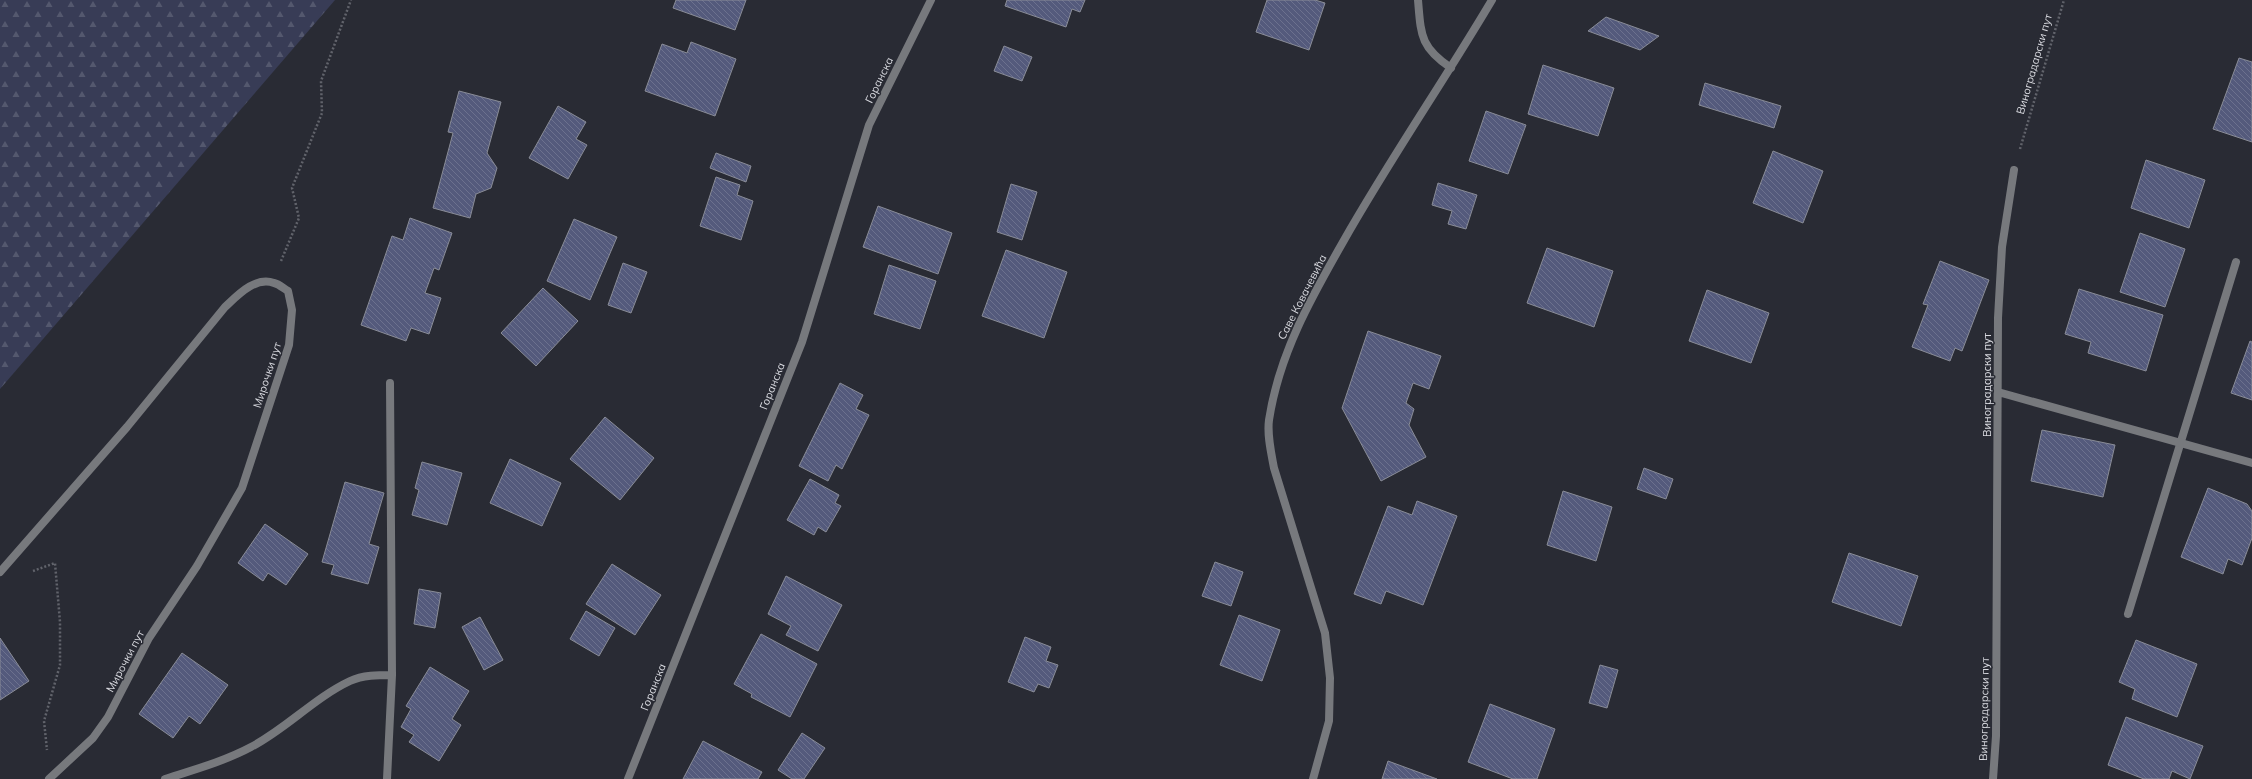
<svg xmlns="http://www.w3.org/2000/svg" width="2252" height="779" font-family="Mulish,sans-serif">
<defs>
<pattern id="forest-firs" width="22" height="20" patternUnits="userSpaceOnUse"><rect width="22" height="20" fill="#383c56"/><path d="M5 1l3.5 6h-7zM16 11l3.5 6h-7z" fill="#54586e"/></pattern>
<pattern id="building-back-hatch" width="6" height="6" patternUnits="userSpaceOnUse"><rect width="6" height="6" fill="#545a7c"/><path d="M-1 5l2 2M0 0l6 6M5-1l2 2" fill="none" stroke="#6c718e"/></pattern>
</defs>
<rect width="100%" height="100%" fill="#292b34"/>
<path fill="url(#forest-firs)" d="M0,0H335L0,389Z"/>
<path fill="url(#building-back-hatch)" stroke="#898c97" d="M676,0H746L735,30L673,8Z
M1007,0H1085L1080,12L1072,9L1066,27L1005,6Z
M1267,0H1315L1325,3L1309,50L1256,32Z
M1606,17L1659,36L1640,50L1588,31Z
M691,42L736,59L715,116L645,91L662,44L687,53Z
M1004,46L1032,57L1022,81L994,71Z
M2239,58L2252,62V142L2213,129Z
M1543,65L1614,88L1598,136L1528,114Z
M1705,83L1781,106L1774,128L1699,105Z
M459,91L501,102L487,153L497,168L491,188L476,194L470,218L433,208L453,133L448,132Z
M558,106L586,122L576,139L587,145L568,179L529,158Z
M1486,111L1526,125L1508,174L1469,161Z
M1773,151L1823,171L1803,223L1753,203Z
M716,153L751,166L746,182L710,168Z
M2146,160L2205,180L2189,228L2131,208Z
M716,177L740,185L737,195L753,201L741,240L700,226Z
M1438,183L1477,195L1466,229L1448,224L1452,211L1432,205Z
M1011,184L1037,192L1022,240L997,232Z
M878,206L952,233L938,274L863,247Z
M410,218L452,233L439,270L434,268L425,293L441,298L429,334L411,328L406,341L361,325L392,236L403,240Z
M574,219L617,237L590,300L547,281Z
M2140,233L2185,249L2165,307L2120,292Z
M1547,248L1613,271L1594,327L1527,303Z
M1006,250L1067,272L1044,338L982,316Z
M1940,261L1989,280L1962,351L1955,348L1950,361L1912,347L1928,305L1923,304Z
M623,263L647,272L631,313L608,305Z
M889,265L936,281L920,329L874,314Z
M543,288L578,321L536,366L501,333Z
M2079,289L2163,315L2146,371L2088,353L2091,342L2065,334Z
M1707,290L1769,313L1751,363L1689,341Z
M1368,331L1441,356L1429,389L1413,383L1406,403L1414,409L1409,425L1426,457L1381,481L1342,408Z
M2250,341L2252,342V400L2231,393Z
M840,383L863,395L856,409L869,415L842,469L836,465L828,481L799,466Z
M605,417L654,458L620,500L570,459Z
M2042,430L2115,445L2103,497L2031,481Z
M510,459L561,483L542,526L490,503Z
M422,462L462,473L447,525L412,515L419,490L415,488Z
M1644,468L1673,479L1666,499L1637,489Z
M810,479L839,495L835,503L841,506L826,532L818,527L814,535L787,520Z
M345,482L384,493L369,544L379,547L368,584L331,574L334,565L322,562Z
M2208,488L2247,504L2252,511V538L2242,565L2228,559L2223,574L2181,557Z
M1563,491L1612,507L1596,561L1547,545Z
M1417,501L1457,516L1423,605L1386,591L1381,604L1354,594L1388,506L1412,515Z
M265,524L308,554L286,585L268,573L263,581L238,563Z
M1849,553L1918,576L1901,626L1832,602Z
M1215,562L1243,572L1231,606L1202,596Z
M612,564L661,595L635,635L586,604Z
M786,576L842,605L818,651L786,635L791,626L768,614Z
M419,589L441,593L435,628L414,624Z
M586,611L615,628L599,656L570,639Z
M1239,615L1280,630L1262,681L1220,665Z
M480,617L503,660L484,670L462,627Z
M761,634L817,664L790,717L751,697L752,694L734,684Z
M1025,637L1051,647L1046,661L1058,665L1049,688L1038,684L1034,692L1008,682Z
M0,638L29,681L0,700Z
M2136,640L2197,664L2177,717L2132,699L2135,689L2119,682Z
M182,653L228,685L200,724L189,716L173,738L139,714Z
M1600,665L1618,670L1607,708L1589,703Z
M430,667L469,691L452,719L461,725L439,761L409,742L414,735L401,727L411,709L406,706Z
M1490,704L1555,729L1537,779H1513L1468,762Z
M2126,717L2203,746L2190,779L2172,771L2169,779H2144L2108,765Z
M802,733L825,748L804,779H792L778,770Z
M703,741L762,772L758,779H683Z
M1388,761L1437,779H1382Z"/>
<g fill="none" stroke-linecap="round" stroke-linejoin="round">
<path stroke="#61636b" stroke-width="2.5" stroke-dasharray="2 2" stroke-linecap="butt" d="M2020,149L2064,0
M281,261L299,218L292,188L322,113L321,81L351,0
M33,571L55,563L60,622V665L44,721L47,750"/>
<path stroke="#77797d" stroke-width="8" d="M2128,614L2236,262"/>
<path stroke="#77797d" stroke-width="8" d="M1418,0C1421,35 1420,47 1451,68
M1998,392L2252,463
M0,572L127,427L225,307C237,296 255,276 274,283C279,284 283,288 288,291L292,310L289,345L242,488L197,566L149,638L108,717L93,738L49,779
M165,779C193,770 225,761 251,747C286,729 314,698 350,681C363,675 378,675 392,675
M387,779L392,675L390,383
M628,779L802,342L869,125L931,0
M1313,779L1329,721L1330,678L1325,633L1274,468C1271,452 1267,435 1269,420C1279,354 1311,298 1343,242C1390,159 1444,81 1492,0
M1993,779L1996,736L1998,318L2002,247L2014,170"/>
</g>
<g text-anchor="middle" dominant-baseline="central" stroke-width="3" stroke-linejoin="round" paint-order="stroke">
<g font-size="11" fill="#d9dae0" stroke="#292b34">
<text transform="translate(2034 64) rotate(-74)">Виноградарски пут</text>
<text transform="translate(879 80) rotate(-64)">Горанска</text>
<text transform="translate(1302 297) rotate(-63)">Саве Ковачевића</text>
<text transform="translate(267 375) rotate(-72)">Мирочки пут</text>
<text transform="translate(1987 385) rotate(-90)">Виноградарски пут</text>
<text transform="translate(772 386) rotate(-68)">Горанска</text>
<text transform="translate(125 661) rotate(-62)">Мирочки пут</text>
<text transform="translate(653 687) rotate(-68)">Горанска</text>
<text transform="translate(1984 709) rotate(-89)">Виноградарски пут</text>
</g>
</g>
</svg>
